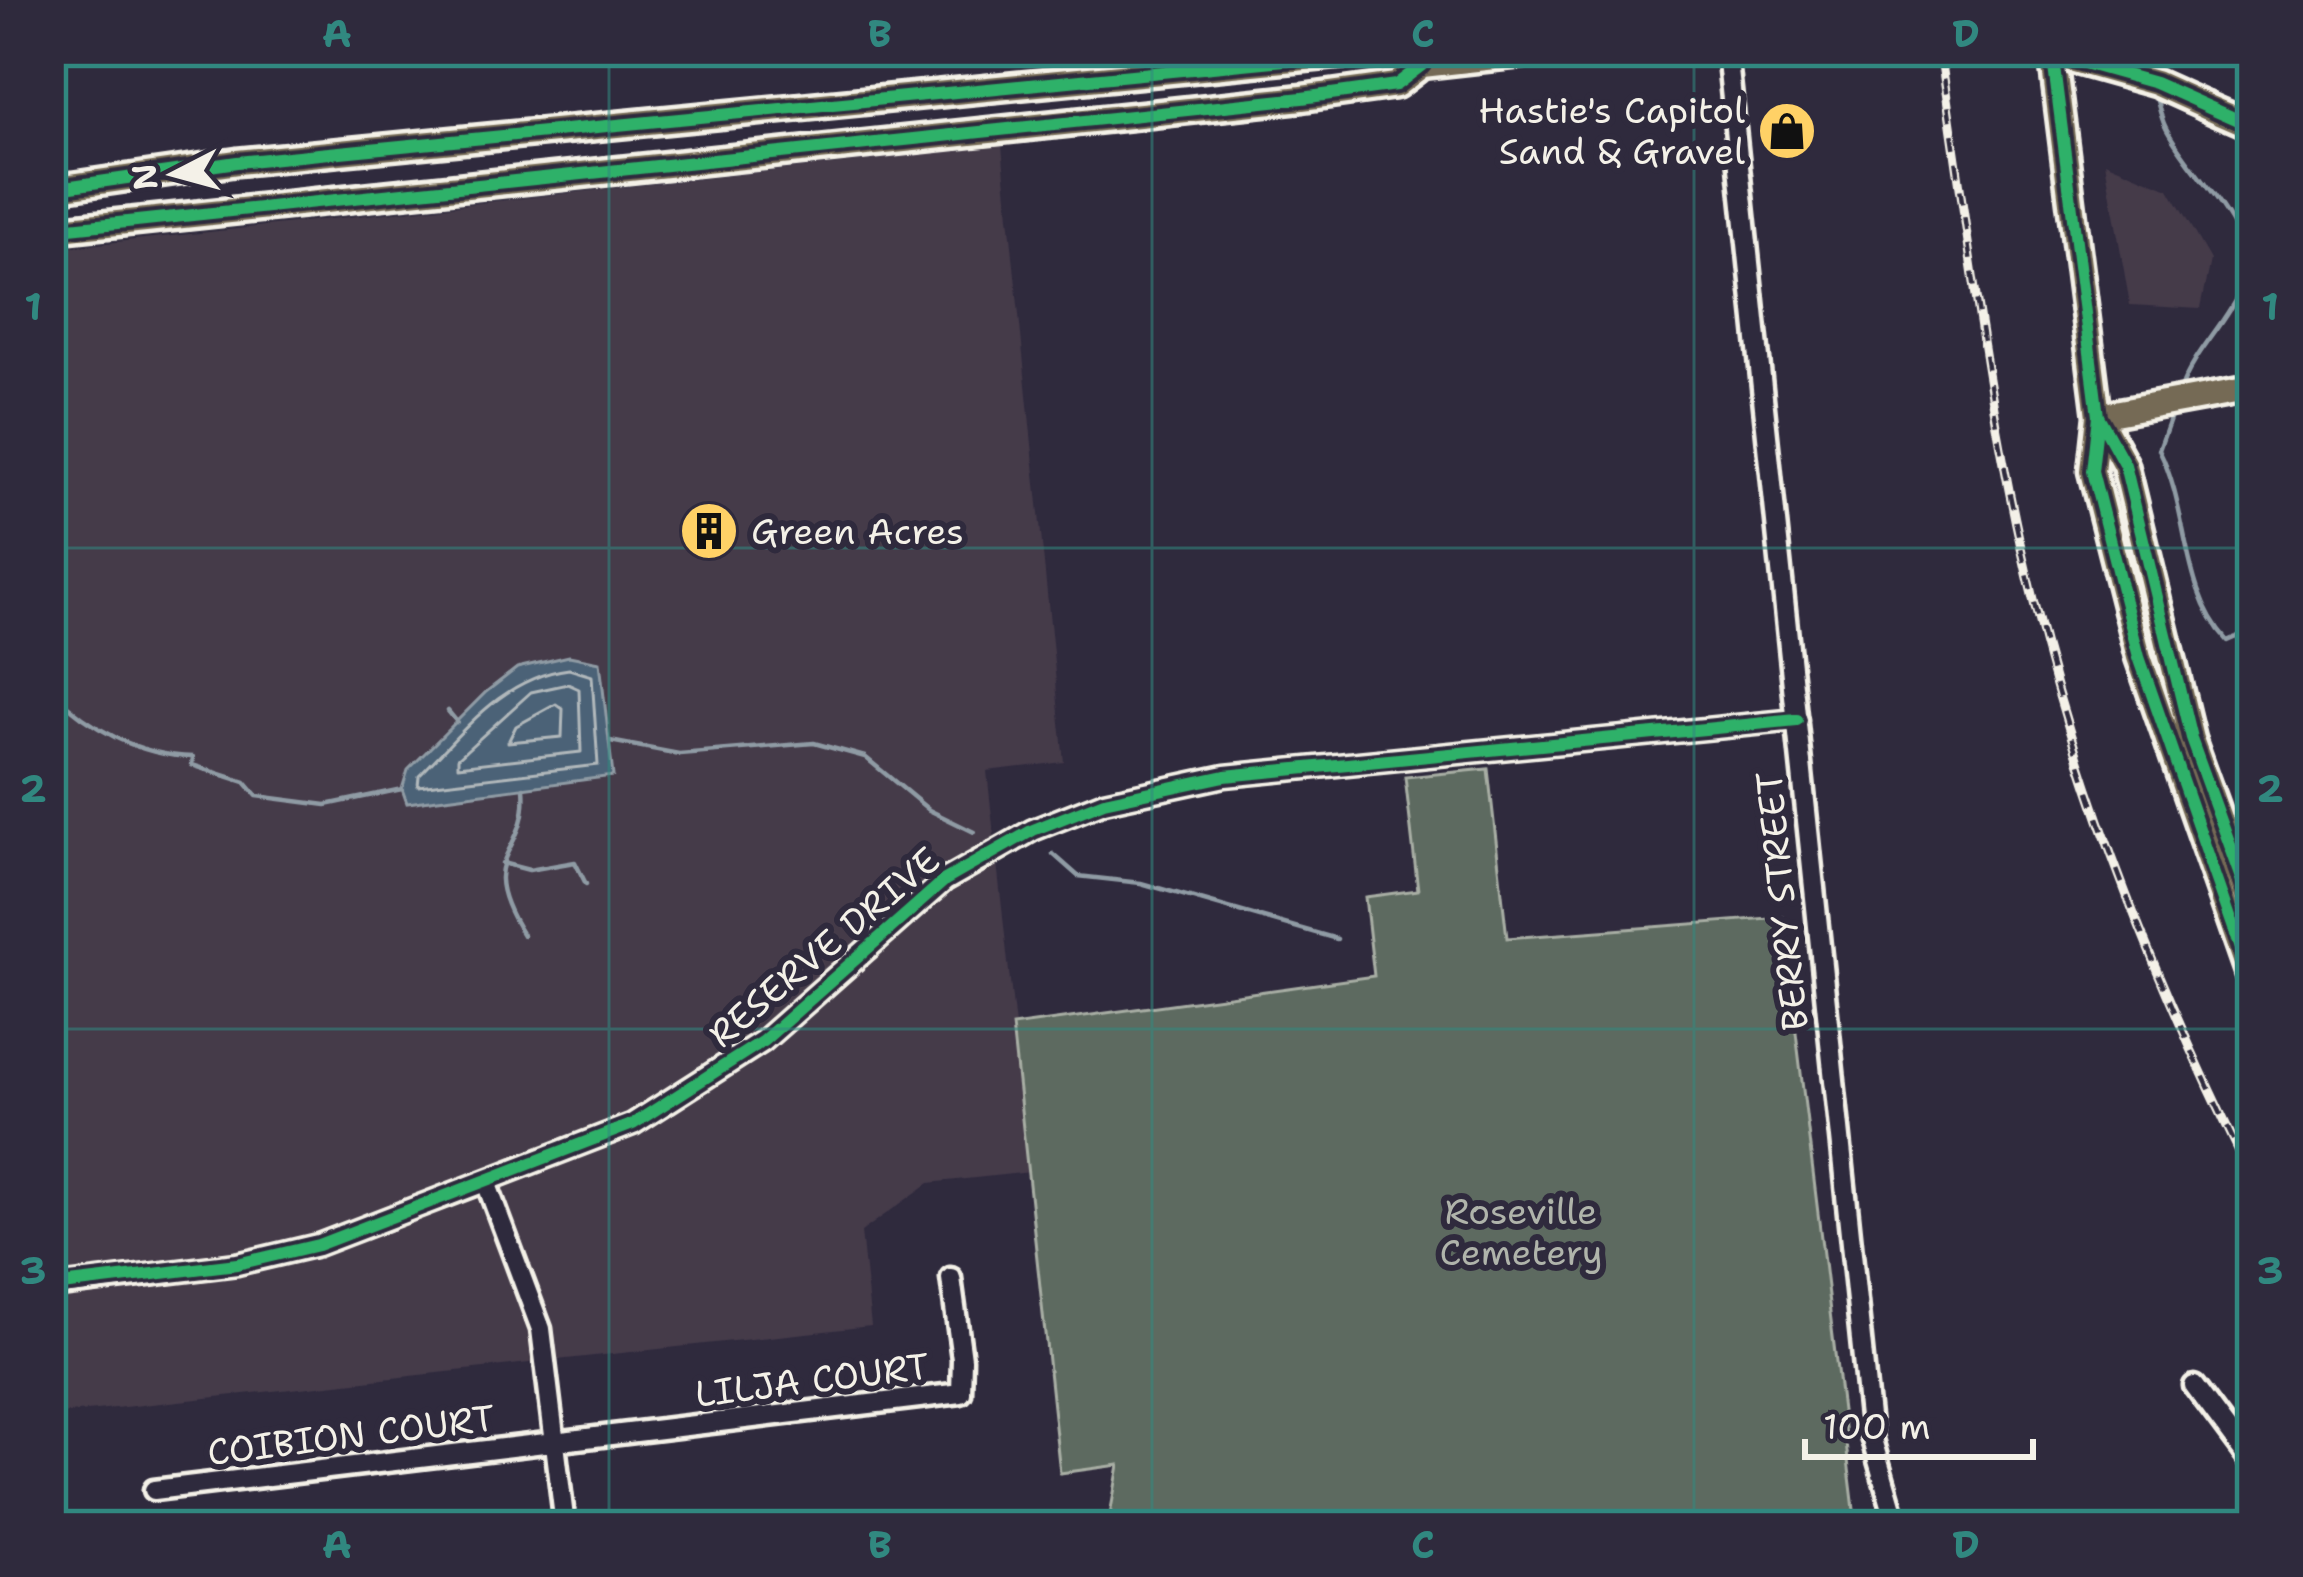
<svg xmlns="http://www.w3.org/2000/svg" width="2303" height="1577" font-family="'Shantell Sans',sans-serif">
<rect width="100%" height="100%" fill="#2f2a3d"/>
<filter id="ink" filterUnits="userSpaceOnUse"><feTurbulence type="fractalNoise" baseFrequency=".00833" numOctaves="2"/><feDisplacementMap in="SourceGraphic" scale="24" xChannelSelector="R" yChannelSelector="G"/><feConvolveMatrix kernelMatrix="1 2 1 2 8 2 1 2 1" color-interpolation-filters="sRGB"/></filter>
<g filter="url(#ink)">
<path fill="#443a4a" d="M1002,146L1064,762L987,771L1031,1172L929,1183L861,1232L871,1326L51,1415V249Z
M2105,162L2169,189L2210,260L2200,309L2130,305Z"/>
<path fill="#5d6a60" stroke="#a8aea4" stroke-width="3" d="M1488,769L1507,938L1782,917L1856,1526H1108L1119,1465L1060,1473L1012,1026L1374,976L1365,897L1418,890L1405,777Z"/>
<path fill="#4c6277" stroke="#8f9ba4" stroke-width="3" d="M569,656L600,662L613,776L407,803L402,789L408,770L486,692L517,668Z"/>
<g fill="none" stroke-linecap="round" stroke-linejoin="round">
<path stroke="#b1b8bb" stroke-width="3" d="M569,669L592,676L598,765L418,786L419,776C464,731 503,677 569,669Z
M568,684L579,689L581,752L458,766V758L531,692Z
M556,704L563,709L562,737L508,742L516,726Z"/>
<path stroke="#8f9ba4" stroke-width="4.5" d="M2141,51L2149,74
M2154,91C2158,102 2160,115 2165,126C2185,170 2264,236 2242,287C2226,324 2195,350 2181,389
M2173,411L2159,450C2190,511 2180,589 2227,641L2252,630
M51,691C89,728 138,756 193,757L192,765L245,782L257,796L326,805L402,789
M448,711L457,722
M610,741L679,754L814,743L865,757L929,810L974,832
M1053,854L1078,876L1141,883L1337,939
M502,863L529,870L575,862L586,884
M523,935C470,851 530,858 524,788"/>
<defs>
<path id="minor" d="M1727,51L1871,1436L1897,1526
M486,1182L541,1329L565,1526
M51,1287L237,1264L318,1245L633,1124L763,1041L945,880L1033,830L1104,802L1225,776L1797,720
M2194,1386L2252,1464
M154,1490L961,1393L962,1359L951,1278"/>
<path id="major" d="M1392,51L1422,65L1549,51
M2052,51L2098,416L2092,471L2139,657L2252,980
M2206,106L2252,126
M51,189L237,162L1377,51
M51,230L1302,98L1396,85L1422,65
M2098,416L2125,465L2191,738L2252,906
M2098,416L2252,388"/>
</defs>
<use href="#minor" stroke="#f4f1e8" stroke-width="27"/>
<use href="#major" stroke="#f4f1e8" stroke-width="33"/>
<use href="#minor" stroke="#2f2a3d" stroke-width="18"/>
<use href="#major" stroke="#756a55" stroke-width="24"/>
<defs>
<path id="rail" d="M1940,51C1968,234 1989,419 2033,599C2082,801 2160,992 2252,1178"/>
</defs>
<use href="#rail" stroke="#f4f1e8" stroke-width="9"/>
<use href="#rail" stroke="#2f2a3d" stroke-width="4.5" stroke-dasharray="14" stroke-linecap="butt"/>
<defs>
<path id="major-bridge" d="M2041,51L2155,83L2206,106"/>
</defs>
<use href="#major-bridge" stroke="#f4f1e8" stroke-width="33" stroke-linecap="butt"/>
<use href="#major-bridge" stroke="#756a55" stroke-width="24"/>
<defs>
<path id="cycleway" d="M2041,51L2155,83L2252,126
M2052,51L2098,416L2092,471L2139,657L2252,980
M51,189L237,162L1377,51
M51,230L1302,98L1396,85L1422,65
M2098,416L2125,465L2191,738L2252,906
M53,1286L237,1264L318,1245L633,1124L763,1041L945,880L1033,830L1104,802L1225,776L1797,720"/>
</defs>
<use href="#cycleway" stroke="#2f2a3d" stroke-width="20"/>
<use href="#cycleway" stroke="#2db169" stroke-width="12"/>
</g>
</g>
<path fill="none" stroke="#318880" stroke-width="3" stroke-opacity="0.55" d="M609,51V1526M1152,51V1526M1694,51V1526M51,548H2252M51,1029H2252"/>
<defs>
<symbol id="shop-disc" viewBox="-11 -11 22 22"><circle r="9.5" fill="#ffd166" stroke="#2f2a3d"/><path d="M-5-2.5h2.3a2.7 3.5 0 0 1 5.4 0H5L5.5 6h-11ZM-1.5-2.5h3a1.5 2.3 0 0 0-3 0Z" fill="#111"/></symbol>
<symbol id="building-disc" viewBox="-11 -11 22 22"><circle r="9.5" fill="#ffd166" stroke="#2f2a3d"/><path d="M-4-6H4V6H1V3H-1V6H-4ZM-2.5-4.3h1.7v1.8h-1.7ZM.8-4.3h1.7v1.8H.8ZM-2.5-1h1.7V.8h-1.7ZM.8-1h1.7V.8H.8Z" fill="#111"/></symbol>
</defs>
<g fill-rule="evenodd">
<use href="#shop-disc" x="1754" y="98" width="66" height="66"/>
<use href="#building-disc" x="676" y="498" width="66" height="66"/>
</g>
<g text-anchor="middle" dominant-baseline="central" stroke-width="12" stroke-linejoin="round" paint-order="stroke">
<g font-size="36" fill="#f4f1e8" stroke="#2f2a3d" text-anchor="end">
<text x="1745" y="110">Hastie's Capitol<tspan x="1745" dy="41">Sand &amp; Gravel</tspan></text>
<text x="751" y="531" text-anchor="start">Green Acres</text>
</g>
<g font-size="36" fill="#f4f1e8" stroke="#2f2a3d">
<text transform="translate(1782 901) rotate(-96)">BERRY STREET</text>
<text transform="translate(824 947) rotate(-40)">RESERVE DRIVE</text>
<text transform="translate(812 1380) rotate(-7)">LILJA COURT</text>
<text transform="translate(351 1435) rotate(-7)">COIBION COURT</text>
</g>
<g font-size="36" fill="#b0b4ab" stroke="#2f2a3d">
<text x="1521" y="1211">Roseville<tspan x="1521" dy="41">Cemetery</tspan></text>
</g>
</g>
<rect width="2303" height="1577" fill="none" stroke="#2f2a3d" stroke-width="132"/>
<g transform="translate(174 174) rotate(264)" stroke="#2f2a3d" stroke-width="9" paint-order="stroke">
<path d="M0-9L21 45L0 30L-21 45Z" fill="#f4f1e8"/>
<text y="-18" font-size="33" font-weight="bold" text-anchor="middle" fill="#f4f1e8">N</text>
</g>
<path d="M1805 1439v18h228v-18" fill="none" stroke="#f4f1e8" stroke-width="6"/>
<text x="1823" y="1439" font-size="36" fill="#f4f1e8" stroke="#2f2a3d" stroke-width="9" paint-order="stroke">100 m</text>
<rect x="66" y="66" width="2171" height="1445" fill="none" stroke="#318880" stroke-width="4.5"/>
<g font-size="39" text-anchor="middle" font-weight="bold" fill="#318880">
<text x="337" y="47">A</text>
<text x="880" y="47">B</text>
<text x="1423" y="47">C</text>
<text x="1966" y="47">D</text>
<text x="33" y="320">1</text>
<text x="2270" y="320">1</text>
<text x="33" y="802">2</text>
<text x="2270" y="802">2</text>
<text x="33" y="1284">3</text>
<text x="2270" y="1284">3</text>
<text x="337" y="1558">A</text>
<text x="880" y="1558">B</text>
<text x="1423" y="1558">C</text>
<text x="1966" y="1558">D</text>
</g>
</svg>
